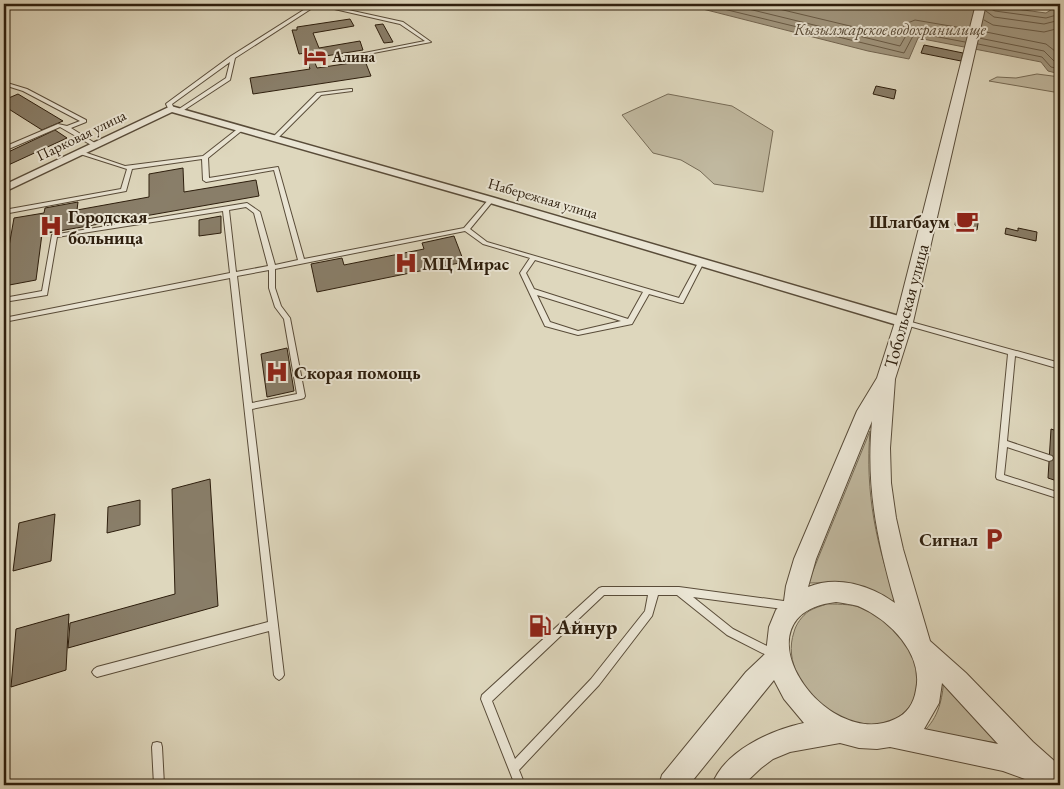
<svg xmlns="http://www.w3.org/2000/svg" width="1064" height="789" font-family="'EB Garamond',serif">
<rect width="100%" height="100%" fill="#ded7bd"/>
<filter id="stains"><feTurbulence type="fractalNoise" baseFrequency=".004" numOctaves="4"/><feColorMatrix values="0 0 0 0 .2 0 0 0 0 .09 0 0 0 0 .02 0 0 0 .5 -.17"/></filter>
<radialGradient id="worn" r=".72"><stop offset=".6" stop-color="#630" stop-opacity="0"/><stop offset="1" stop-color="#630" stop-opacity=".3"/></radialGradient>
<path fill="#c0b89f" stroke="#766b56" d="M1037,74L1060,77V93L989,81L997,77L1016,78Z
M668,94L732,106L773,131L763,192L714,184L700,171L681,160L653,153L622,115Z
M870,431C865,492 876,547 898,604C862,585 848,582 808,583Z
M827,604C841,604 854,604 867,610C901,623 936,673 909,707C868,758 774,690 794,632C796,624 802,616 809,611C814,608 821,606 827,604Z
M944,679L998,743L923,732C939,717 942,700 944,679Z"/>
<path fill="#a29881" stroke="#736753" d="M683,4H978L1046,13L1054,8L1060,9V74L1048,71L1041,62L918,38L909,59L868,51Z"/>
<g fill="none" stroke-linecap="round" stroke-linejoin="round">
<path stroke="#685b47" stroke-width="1" d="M703,4L904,53L913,36L917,33L965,42
M728,4L900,46L908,32L917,27L967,36
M758,4L896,37L905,24L915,20L968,29
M990,4L991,9L995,11L1046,18L1060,14
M986,11L994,17L1044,24L1060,20
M984,20L993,25L1044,32L1060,28
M981,31L1046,44L1060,55
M979,38L1044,51L1054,61L1060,62
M978,44L1042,57L1051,67L1060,69"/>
</g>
<path fill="#897e69" stroke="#2d1e0d" d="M350,19L354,26L313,33L319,48L360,41L363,50L313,58L317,68L365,61L371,76L253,94L250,78L310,69L305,53L299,54L292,30H297V27Z
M383,24L393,42L384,43L375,25Z
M924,45L963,53L961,61L921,53Z
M876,86L896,90L894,99L873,94Z
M18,94L63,121L42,130L4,106V100Z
M55,130L67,138L4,167V154Z
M183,168L184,192L256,180L259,196L42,234L36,280L4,286V275L14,218L44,213L45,208L78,202L77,210L149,197V174Z
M957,212L979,217L977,230L955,225Z
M221,216V233L199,236V220Z
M1006,228L1018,231V228L1037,232L1036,241L1005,234Z
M454,236L464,262L317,292L311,264L342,258L344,265L424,249L422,243Z
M287,348L294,391L267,397L261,354Z
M1051,429L1060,432V482L1048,478Z
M210,479L218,606L68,648L70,623L175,594L172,489Z
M140,500V525L107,533L108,507Z
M55,514L51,561L13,571L19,523Z
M69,614L66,670L11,687L16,629Z"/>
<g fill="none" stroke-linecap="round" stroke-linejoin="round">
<defs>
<path id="service" d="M313,4H321L403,22L431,42L342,59V57H344L425,41L400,24L317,5L235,58L230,80L181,112L176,111L226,78L230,62L172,104L174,109L169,110L166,104L167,103L231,56Z
M4,82L27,89L86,120V122L71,128L98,145L93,146L60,127L4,151V147L58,124L67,126L80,121L23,91L4,85Z
M350,89H352V91L321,95L277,139L272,138L317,93Z
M240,127L245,128L208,158L209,178L278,167L304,259L464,228L489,199H493V201L470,229L487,242L679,298L699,261H703L704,262L683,303H681L649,294L632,324L578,335L545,326L520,273L530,258L483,244L465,231L275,269V288L281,306L290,318L305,396L304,398L301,399L252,409L284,675L282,678L279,680L276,678L274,675L269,631L97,677L94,675L92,672L94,669L97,667L268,622L230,278L4,322V318L230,273L223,211L57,237L47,295L4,302V298L42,291L52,235L247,203L260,212L275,265L298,260L274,170L206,182L203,180L202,159L132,169L126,191L4,214V210L121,189L127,169L77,153V151H81L125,166L203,156ZM246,207L254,213L268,266L236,272L229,210ZM535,260L643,292L628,319L534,289L526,273ZM269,270V288L275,307L284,319L297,394L252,403L237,276ZM537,295L621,321L578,331L550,322Z
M902,320H904L1060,363V369L1015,356L1007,441L1052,456L1053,458L1052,460L1049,461L1007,447L1004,475L1060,493V499L997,479L996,477L1008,354L902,324L901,322Z
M602,587H679L791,602L794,603L796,606L794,609L791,610L693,597L733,629L777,651L779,654L777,657L774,659L727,635L677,595H658L652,616L599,685L519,770L525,785H515L481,699L482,695L599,588ZM604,595H648L645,611L591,679L515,759L492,701Z
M157,742L161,743L162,747L164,785H154L152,747L153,743Z"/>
<path id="minor" d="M171,106L495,198L909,319L911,322L909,325L904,327L487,202L172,112L4,192V185Z"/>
<path id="tertiary" d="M976,4H986L913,322L895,379L890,448L891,483L896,518L903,549L930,641L966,673L1033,742L1060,766V785H1041L1003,771L890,747L877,749L859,748L840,743L790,752L773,759L761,768L743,785H712C724,751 771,730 804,723L784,699L774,680L689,785H659L662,775L746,672L766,653L769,627L776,610L784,601L786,586L794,559L857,411L877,378L895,322ZM872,421C866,488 877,539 895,603C870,585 837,575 808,587L816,559ZM836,602C843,603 851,604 858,606C889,619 924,654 916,690C914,703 907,714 895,719C824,753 731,614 836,602ZM942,683L998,744L924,729L939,703Z"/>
</defs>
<use href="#service" stroke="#594c39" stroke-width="2"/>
<use href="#minor" stroke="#594c39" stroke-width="3"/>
<use href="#tertiary" stroke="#594c39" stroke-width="2"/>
<use href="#service" fill="#eae5d4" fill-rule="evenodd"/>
<use href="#minor" fill="#eae5d4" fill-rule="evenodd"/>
<use href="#tertiary" fill="#eae5d4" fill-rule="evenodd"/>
</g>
<defs>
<symbol id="hotel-bare" viewBox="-9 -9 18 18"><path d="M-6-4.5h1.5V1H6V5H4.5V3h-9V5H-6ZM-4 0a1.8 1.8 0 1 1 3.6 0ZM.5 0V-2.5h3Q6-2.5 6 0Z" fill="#8f2418" stroke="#eae5d4" stroke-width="2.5" paint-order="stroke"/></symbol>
<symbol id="cafe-bare" viewBox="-9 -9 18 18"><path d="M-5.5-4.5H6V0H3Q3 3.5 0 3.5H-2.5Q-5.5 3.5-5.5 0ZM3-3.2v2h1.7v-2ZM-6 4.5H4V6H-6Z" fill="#8f2418" stroke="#eae5d4" stroke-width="2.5" paint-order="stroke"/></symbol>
<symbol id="hospital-bare" viewBox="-9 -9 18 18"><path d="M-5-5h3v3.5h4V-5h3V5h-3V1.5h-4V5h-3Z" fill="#8f2418" stroke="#eae5d4" stroke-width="2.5" paint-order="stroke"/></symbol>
<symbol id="parking-bare" viewBox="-9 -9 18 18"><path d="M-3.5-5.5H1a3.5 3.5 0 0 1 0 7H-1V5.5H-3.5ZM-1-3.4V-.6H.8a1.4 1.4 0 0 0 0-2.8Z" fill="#8f2418" stroke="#eae5d4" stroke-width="2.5" paint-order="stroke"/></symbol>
<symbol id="fuel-bare" viewBox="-9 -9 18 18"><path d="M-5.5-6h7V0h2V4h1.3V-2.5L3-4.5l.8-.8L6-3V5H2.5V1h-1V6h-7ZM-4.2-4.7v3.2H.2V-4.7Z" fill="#8f2418" stroke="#eae5d4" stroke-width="2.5" paint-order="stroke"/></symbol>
</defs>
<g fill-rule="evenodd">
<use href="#hotel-bare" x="299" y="40" width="32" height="32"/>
<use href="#cafe-bare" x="951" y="205" width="32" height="32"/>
<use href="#hospital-bare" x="35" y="210" width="32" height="32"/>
<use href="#hospital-bare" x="390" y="247" width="32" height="32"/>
<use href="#hospital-bare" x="261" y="356" width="32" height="32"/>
<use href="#parking-bare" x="978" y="523" width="32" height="32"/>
<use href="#fuel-bare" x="524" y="610" width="32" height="32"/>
</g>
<g text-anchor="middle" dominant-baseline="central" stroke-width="4" stroke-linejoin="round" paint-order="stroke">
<g font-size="15" font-weight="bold" fill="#2d1e0d" stroke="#eae5d4" text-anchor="start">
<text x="332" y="56">Алина</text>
</g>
<g font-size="15" fill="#2d1e0d" stroke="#eae5d4">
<text transform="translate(81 135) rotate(-26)">Парковая улица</text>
<text transform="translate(543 198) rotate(16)">Набережная улица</text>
</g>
<g font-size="16" font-style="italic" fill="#564936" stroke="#eae5d4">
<text x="890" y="29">Кызылжарское водохранилище</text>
</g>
<g font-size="18" font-weight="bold" fill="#2d1e0d" stroke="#eae5d4" text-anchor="start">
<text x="68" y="216">Городская<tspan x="68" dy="21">больница</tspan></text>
<text x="950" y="221" text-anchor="end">Шлагбаум</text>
<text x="422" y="263">МЦ Мирас</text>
<text x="294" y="372">Скорая помощь</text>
<text x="978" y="539" text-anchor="end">Сигнал</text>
</g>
<g font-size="18" fill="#2d1e0d" stroke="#eae5d4">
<text transform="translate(906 306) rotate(-75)">Тобольская улица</text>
</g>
<g font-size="21" font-weight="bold" fill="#2d1e0d" stroke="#eae5d4" text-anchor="start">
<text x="556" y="626">Айнур</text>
</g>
</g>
<rect width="1064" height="789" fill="none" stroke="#ded7bd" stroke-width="20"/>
<rect x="5" y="5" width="1054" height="779" fill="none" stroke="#2d1e0d" stroke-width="2.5"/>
<rect x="10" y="10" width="1044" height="769" fill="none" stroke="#2d1e0d"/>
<rect width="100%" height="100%" filter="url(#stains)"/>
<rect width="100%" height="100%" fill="url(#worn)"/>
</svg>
